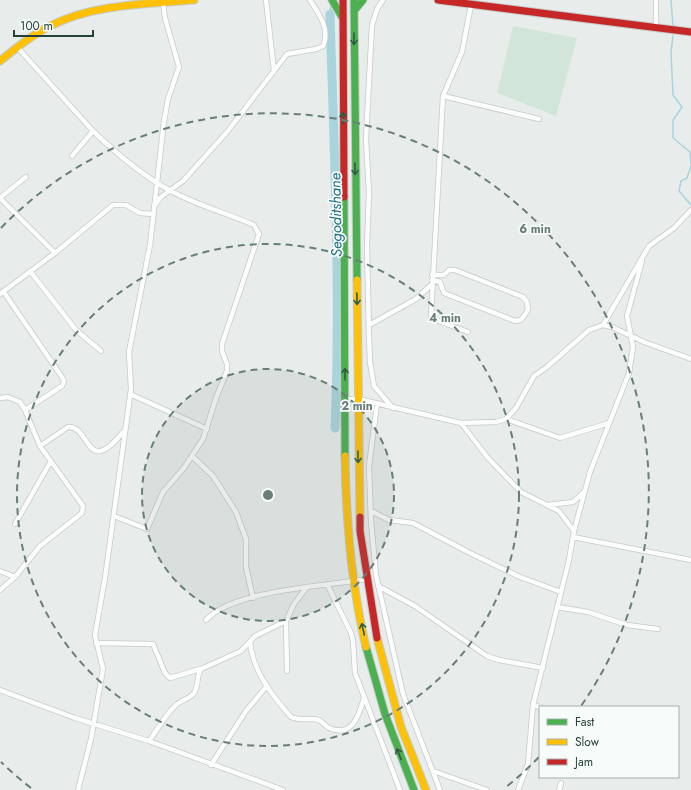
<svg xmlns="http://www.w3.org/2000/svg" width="691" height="790" font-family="Jost,sans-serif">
<rect width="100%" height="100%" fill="#e8edeb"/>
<path fill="#d1e6d8" d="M513,26L577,38L556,116L497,93Z"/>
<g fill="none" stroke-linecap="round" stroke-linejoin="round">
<path stroke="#a9d4db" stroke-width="1.5" d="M671,0L673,26
M330,14L331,4
M673,36L671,52L673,95L682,107L673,120V138L690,152L691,164
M691,166L687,178L681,181L679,191L691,205"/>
<path stroke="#a9d4db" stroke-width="9" d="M330,14C334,152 341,290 335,428"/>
<defs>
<path id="street" d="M266,0L274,71
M383,0L377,9L372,25L368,100L366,139L369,193L367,246L369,337L370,362L374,386L393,408
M656,29V0
M18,48L93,131L72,156
M443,96L539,119
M93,131C116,153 142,176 171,191C197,205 226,213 254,225L259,234L222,344V351L227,364V371L216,398L203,439L184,468L163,492L147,529L114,516
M0,198L55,253
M0,198L26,177
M154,206L161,197L183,181L227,132L287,54L316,49L323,46C331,29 318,13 310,0
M30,271L76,330L101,351
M432,280L440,282L444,293L515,321L521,320L528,310L527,302L523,297L455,270H449L444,275H432
M3,291L62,377L64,381L62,386L25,410
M0,294L55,253L113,205H126L140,213L153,214
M369,325L416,299L431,285
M603,325L649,246L674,228L691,210
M468,332L436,320L431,315L443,96L462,52L471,5
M130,394L207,429
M0,398L8,397L20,402L25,410L40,446L83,506L82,513L40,546L15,577L0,590
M346,399H358L461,423L496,422L506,419L516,408L534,376L547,367L589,330L603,325L612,327L644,342L691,359
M377,404L369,466L371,521L376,575L403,694L440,790
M506,419L560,438L609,423
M461,423L488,458L521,492L559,511L574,531L569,560L533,705L528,764L518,790
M40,446L68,427C91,425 85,479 123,432
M192,456L213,476L236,512L246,539V567L253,598
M548,505L573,502L584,492
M371,511L389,520L413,523L470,553L520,577L561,592
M15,524L51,461
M574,531L590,472L629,373L633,347L627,316L642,261
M573,537L691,560
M0,571L15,577
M327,584L351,633L353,641L355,673L400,790
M378,586L415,606L487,656L499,660L543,668
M557,607L588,612L627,625L658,629
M206,620C233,590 326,586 367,579
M250,642C253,672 272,695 291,717C302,722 310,717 319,720C323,722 325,726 329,728C353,738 359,715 364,698
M96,643L153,644L165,673L170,678L200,669
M287,671L286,621L294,604L307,587
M0,690L75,718L149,741L283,790
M533,705L540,707
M149,741C158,729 165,715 176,705C181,700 190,699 194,693C199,685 196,677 201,669L241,651L255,636L286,621
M211,765L246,711L266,687
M433,771L487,790
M78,790L91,739L103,669L95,635L105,578L131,389L129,352L150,245L164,121L168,99L179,67L165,18L163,3
M559,790L561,783"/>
<path id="fast" d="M332,0L342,17
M354,0L357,280
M354,11L363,0
M344,197L345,456
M366,647L385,714L414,790"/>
<path id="slow" d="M0,61C16,48 32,35 50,26C93,4 147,4 194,0
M357,280L360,517
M345,456C346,520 351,584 366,647
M377,638L401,727L426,790"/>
<path id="jam" d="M343,0L344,197
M438,0L691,32
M360,517V531L377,638"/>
</defs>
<use href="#street" stroke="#c5cac8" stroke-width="6"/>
<use href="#fast" stroke="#c3cbc8" stroke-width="9"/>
<use href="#slow" stroke="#c3cbc8" stroke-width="9"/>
<use href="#jam" stroke="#c3cbc8" stroke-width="9"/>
<use href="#street" stroke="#fcfcfc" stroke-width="4.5"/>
<use href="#fast" stroke="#4caf50" stroke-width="7"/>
<use href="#slow" stroke="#ffc107" stroke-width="7"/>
<use href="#jam" stroke="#c62828" stroke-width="7"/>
</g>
<defs><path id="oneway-shaft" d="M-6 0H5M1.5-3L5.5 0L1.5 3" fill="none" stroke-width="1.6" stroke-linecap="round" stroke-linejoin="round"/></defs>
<g stroke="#2e5d40">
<use href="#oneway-shaft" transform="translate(354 39) rotate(90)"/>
<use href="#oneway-shaft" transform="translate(343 118) rotate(-91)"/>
<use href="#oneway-shaft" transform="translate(355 169) rotate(89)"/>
<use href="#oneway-shaft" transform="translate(357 299) rotate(89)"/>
<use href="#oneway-shaft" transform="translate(345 374) rotate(-90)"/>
<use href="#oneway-shaft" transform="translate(358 457) rotate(89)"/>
<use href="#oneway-shaft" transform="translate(363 629) rotate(-102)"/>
<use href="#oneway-shaft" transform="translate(399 754) rotate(-112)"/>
</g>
<circle cx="268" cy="495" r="126" fill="#697e78" fill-opacity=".12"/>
<g fill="none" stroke="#697e78" stroke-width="2" stroke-dasharray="7 5">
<circle cx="268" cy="495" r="126"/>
<circle cx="268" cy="495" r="251"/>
<path d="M539 757A377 377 0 0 1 505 788M31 788A377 377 0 0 1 1 762M1 228A377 377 0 0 1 581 706"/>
</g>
<g text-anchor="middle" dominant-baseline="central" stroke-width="3.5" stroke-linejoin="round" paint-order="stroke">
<g font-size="15" font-style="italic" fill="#1c6f80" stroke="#f7fbf9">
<text transform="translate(336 215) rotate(-91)">Segoditshane</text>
</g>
</g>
<circle cx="268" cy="495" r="6" fill="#697e78" stroke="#f7fbf9" stroke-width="2"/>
<g font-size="12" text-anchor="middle" font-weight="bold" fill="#697e78" stroke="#f7fbf9" stroke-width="3.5" stroke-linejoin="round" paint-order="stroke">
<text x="535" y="233">6 min</text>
<text x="445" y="322">4 min</text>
<text x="357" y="410">2 min</text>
</g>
<rect x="539" y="706" width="140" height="72" fill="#f7fbf9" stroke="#a3b1ad"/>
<rect x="547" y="719" width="20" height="6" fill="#4caf50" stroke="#a3b1ad"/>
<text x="575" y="726" font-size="12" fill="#24423a">Fast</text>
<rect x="547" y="739" width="20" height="6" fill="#ffc107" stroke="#a3b1ad"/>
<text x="575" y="746" font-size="12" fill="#24423a">Slow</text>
<rect x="547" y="759" width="20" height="6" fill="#c62828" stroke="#a3b1ad"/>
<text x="575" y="766" font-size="12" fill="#24423a">Jam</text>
<path d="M14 30v6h79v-6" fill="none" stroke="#24423a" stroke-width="2"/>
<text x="20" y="30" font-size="12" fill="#24423a" stroke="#f7fbf9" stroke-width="3" paint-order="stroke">100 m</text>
</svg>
